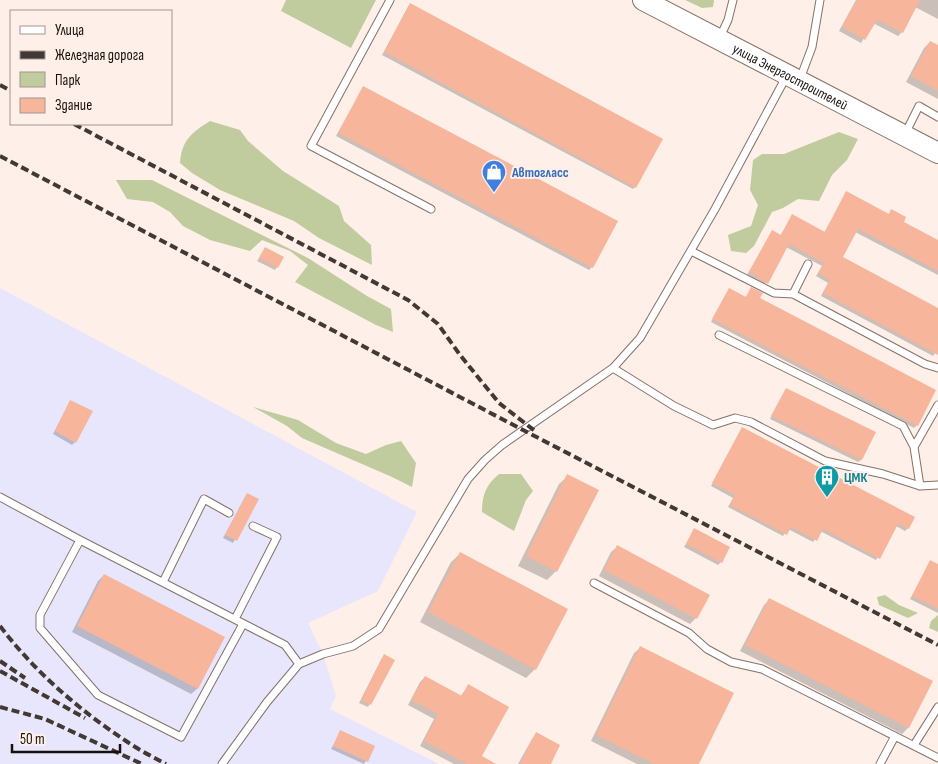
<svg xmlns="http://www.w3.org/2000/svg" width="938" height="764" font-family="'Sofia Sans Condensed',sans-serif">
<rect width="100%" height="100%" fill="#feefe8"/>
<path fill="#e8e6fc" d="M0,288L417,512L378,591L308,623L323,654L336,696L330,709L439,764H0Z"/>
<path fill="#c0cc9d" d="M286,0H376L351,48L281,11Z
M685,0H714L713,7L702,8Z
M210,121L240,130L248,141L283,171L339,206L344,221L371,245L372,265L319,238L294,221L220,190L192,173L180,163C182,140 191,133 210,121Z
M839,132L858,139L847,160L832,175L819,201L798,199L783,208L772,212L754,246L746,253L731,251L728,235L751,226L758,205L750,190L753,160L762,154H784Z
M116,180H152L308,258L367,296L391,309L393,332L376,325L295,282L308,265L290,251L262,240L250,251L210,240L183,226L170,212L153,202L127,199Z
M253,407L298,420L336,443L366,454L386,445L401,441L416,463L412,487L392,477L302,438L287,426Z
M499,474H521L533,491L526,500L514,531L482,512C482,495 486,485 499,474Z
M885,595L899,605L918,613L908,618L879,605L877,597Z
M938,615V632L929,628L931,621Z"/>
<path fill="#0003" d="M856,0H938V19L915,7L902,32L898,36L873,23L861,43L839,31Z
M408,7L635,187L633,189L382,55Z
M930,42L938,46V99L906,82L924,48Z
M363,88L592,267L589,270L336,136Z
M846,193L888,215L892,211L902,222L938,241V275L855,232L841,257L938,310V349L933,356L821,296L828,283L816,276L822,266L786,247L764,286L747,275L772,232L780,236L792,216L824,233Z
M265,249L277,267L275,270L257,261Z
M729,289L745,298L751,289L758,298L917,425L914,428L711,322Z
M786,389L874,432L861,460L858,462L770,419Z
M70,401L75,442L72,445L53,434Z
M742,428L908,528L905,531L896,526L876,560L820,531L813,542L788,529L783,536L728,507L733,498L711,486Z
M568,476L556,571L547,580L518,566L559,484Z
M245,497L257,500L233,543L223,538Z
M694,530L721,562L718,565L684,547Z
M617,547L696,618L690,624L599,576L611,552Z
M460,554L535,669L526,678L420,622L451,562Z
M930,562L938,566V613L910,599Z
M104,575L224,637L197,689L191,694L72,632L98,581Z
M770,599L932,681L908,728L902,734L740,651L764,605Z
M640,648L697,764H637L591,741L634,653Z
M382,658L394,660L368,707L359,703Z
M425,677L460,697L468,686L480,757L494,764H454L420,746L434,719L408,705L420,682Z
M341,731L374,746L364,764L331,749Z
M536,734L549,764H518L532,739Z"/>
<path fill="#f7b59b" d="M857,0H920L903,33L877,20L865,40L842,27Z
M410,3L663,139L636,188L384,52Z
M930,41L938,45V91L911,76Z
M363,86L618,221L593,268L338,133Z
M846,191L889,214L891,209L906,217L904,222L938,240V271L858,229L843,257L938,308V355L823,293L830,280L818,273L824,263L789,244L768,284L756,278L757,276L749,272L772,230L781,235L792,214L825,232Z
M265,247L284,257L278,268L259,258Z
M751,287L763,293L760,298L936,390L918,426L712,319L729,288L746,297Z
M786,388L876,432L862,460L771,416Z
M70,400L93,411L76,443L55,431Z
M742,427L915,517L909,529L898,524L880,559L823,529L817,541L791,527L787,535L730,505L735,495L712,483Z
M567,474L599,490L557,572L526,556Z
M247,493L259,499L237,541L225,535Z
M694,528L730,547L722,563L686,544Z
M617,545L710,595L697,619L604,570Z
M460,552L568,609L536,670L428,612Z
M930,560L938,564V609L912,596Z
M104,574L225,637L198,689L77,626Z
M769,598L933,681L909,728L745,645Z
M640,646L734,693L699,764H654L596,735Z
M384,654L395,660L371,705L361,700Z
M425,676L462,696L468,684L509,707L482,756L496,764H467L424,741L438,714L411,700Z
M340,730L375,746L368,762L333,746Z
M536,732L560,745L551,764H520Z"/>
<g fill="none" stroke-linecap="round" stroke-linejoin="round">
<defs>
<path id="service" d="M390,0L311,146L431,209
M720,37L728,20L733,0
M800,79L812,47L820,0
M905,134L919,106L938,117
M691,251L774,293L793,294L925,364L938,368
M793,294L808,264
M719,335L903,426L914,447L920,486
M613,368L674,406L713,425L735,418L751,422L825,461L883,474L920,486L938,485
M914,447L938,405
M0,497L80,540L285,645L299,664
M80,540L40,615V628L98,695L181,737L243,624
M163,582L204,499L229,513
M594,583L689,633L707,649L731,662L762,669L938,758
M235,619L277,537L253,526
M914,745L938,707
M222,764L267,702L299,664L323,654L353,646L379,629L468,479L485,460L502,445L613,368L640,338L715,209L786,77
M880,764L895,736"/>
<g id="secondary">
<path id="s1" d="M643,0L938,153"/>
</g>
</defs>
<use href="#service" stroke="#867167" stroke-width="9"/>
<use href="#secondary" stroke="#867167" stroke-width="22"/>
<use href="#service" stroke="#fff" stroke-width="7"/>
<use href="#secondary" stroke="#fff" stroke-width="20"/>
<path stroke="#423834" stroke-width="4" stroke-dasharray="8 4" stroke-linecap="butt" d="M0,85L11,91
M74,124L408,300L438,324L460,355L499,403L535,431
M0,156L523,430L938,645
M0,626C34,671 79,710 126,741C139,750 153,757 166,764
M0,661L25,678
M0,671L85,718
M0,707L45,719L142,764"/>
</g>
<defs>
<symbol id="shop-pin" viewBox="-11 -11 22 30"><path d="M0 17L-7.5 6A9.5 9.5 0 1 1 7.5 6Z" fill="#3f7fe0" stroke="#feefe8"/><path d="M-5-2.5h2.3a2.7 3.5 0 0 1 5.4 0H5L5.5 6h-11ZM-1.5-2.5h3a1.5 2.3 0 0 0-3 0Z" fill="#fff"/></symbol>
<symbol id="building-pin" viewBox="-11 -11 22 30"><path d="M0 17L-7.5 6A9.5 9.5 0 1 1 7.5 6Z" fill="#0f9aa8" stroke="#feefe8"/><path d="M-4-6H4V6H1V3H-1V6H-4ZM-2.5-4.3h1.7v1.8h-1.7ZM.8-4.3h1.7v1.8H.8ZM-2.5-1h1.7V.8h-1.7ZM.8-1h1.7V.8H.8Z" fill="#fff"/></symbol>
</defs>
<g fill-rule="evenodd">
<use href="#shop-pin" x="480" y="158" width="28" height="38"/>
<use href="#building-pin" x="813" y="463" width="28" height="38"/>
</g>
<g text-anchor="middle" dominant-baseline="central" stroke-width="4" stroke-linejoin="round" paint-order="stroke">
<g font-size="14" fill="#18100c" stroke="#feefe8">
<text stroke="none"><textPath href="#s1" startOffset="166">улица Энергостроителей</textPath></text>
</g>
<g font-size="14" font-weight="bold" fill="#366cbe" stroke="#feefe8" text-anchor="start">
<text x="512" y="172">Автогласс</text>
</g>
<g font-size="14" font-weight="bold" fill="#0d838f" stroke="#feefe8" text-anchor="start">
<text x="844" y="477">ЦМК</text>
</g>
</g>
<rect x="10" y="10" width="162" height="115" fill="#feefe8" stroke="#a29690"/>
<rect x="20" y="26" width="25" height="8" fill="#ffffff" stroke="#a29690"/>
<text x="55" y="35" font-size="15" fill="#18100c">Улица</text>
<rect x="20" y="51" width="25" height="8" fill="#423834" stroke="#a29690"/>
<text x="55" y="60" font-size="15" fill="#18100c">Железная дорога</text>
<rect x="20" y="72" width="25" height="15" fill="#c0cc9d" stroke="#a29690"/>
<text x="55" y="85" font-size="15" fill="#18100c">Парк</text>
<rect x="20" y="98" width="25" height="15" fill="#f7b59b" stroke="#a29690"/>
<text x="55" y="110" font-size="15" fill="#18100c">Здание</text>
<path d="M12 744v8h108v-8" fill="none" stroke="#18100c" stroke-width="2.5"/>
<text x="20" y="744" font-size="15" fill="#18100c" stroke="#feefe8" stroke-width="4" paint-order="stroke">50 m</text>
</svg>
